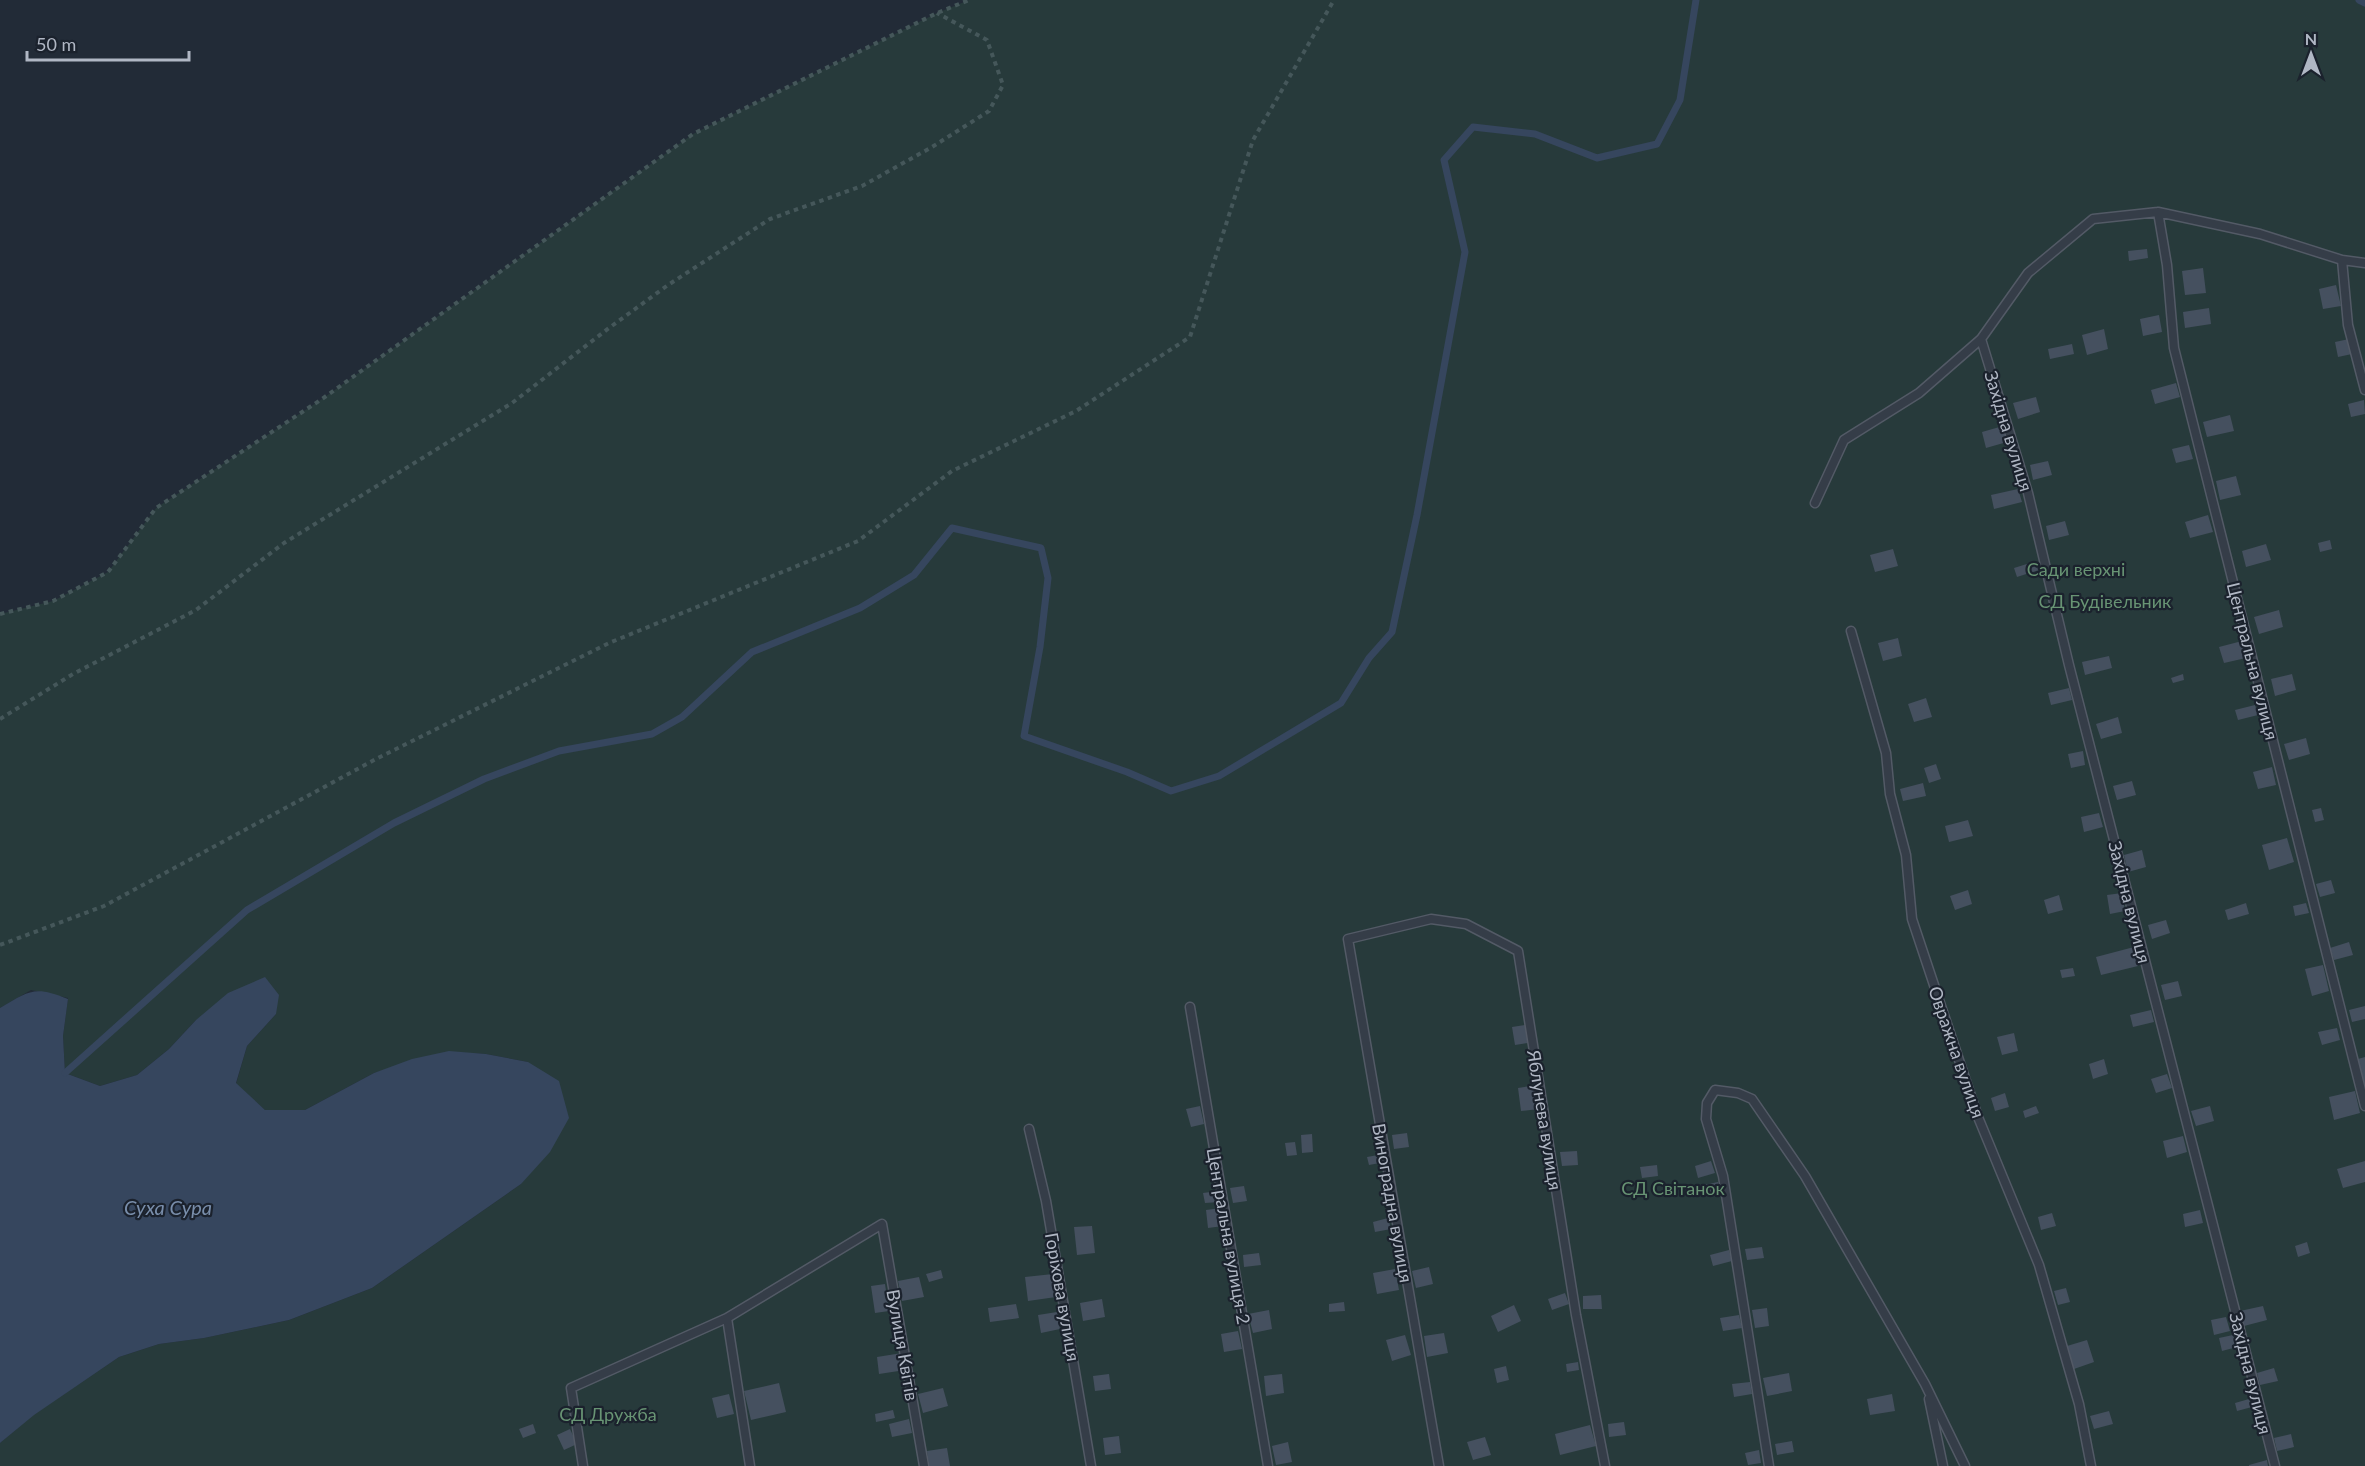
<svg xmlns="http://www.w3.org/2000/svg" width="2365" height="1466" font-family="Lato,sans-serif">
<rect width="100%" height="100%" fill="#222b37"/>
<path fill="#273a3b" d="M969,0H2365V1466H0V1443L33,1415L119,1357L159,1344L204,1338L289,1320L372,1288L521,1184L528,1062L486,1054L449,1052L374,1073L305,1110H265L236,1084L247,1046L276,1014L196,1020L169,1049L137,1075L100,1086L65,1073L63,1036L68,998L31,990L0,1008V614L53,601L108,572L156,508L322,399L693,134L937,13Z"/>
<path fill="#36465e" d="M265,977L279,995L276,1014L247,1046L236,1083L265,1110H305L374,1073L412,1059L449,1051L486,1054L528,1062L559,1081L569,1118L550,1152L521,1184L372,1288L289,1320L204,1338L159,1344L119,1357L34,1415L0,1443V1008C29,991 34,985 68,999L63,1036L65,1073L100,1086L137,1075L169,1049L196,1020L228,993Z"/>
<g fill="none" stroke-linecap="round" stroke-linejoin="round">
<path stroke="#36465e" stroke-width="7" d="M2359,0L2365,3
M65,1073L247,910L394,823L484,779L559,751L652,734L682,717L752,652L860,608L914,575L952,528L1041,548L1048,578L1040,647L1024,736L1127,772L1171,791L1219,776L1341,703L1369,658L1392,632L1417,515L1465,252L1444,160L1473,127L1535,134L1597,158L1657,144L1680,100L1696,0"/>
</g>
<path fill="#45505f" d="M2147,249L2148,258L2129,261L2128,251Z
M2203,268L2206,293L2185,295L2182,271Z
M2336,285L2341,306L2323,309L2319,289Z
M2209,308L2211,324L2185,328L2183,312Z
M2159,315L2162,332L2143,336L2140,319Z
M2104,329L2108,349L2087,355L2082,335Z
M2349,339L2352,354L2338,357L2335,342Z
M2072,344L2074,354L2050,359L2048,349Z
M2176,383L2180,397L2155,404L2151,390Z
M2036,397L2040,412L2018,419L2013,403Z
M2364,400L2365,414L2351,417L2348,404Z
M2230,415L2234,431L2207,437L2203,422Z
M2003,426L2007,442L1986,448L1982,432Z
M2189,445L2193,459L2176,463L2172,449Z
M2048,461L2052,475L2033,480L2030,465Z
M2236,476L2241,495L2220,500L2216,481Z
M2018,489L2022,502L1994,509L1991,495Z
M2208,515L2213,532L2190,538L2185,522Z
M2065,521L2069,535L2049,540L2046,526Z
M2330,540L2332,549L2320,552L2318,543Z
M2266,544L2271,560L2246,567L2242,551Z
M1893,549L1898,566L1875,572L1870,555Z
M2036,561L2039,570L2017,577L2014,568Z
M2279,610L2283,627L2259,634L2254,617Z
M1898,638L1902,656L1883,661L1878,643Z
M2242,641L2246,658L2224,663L2219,647Z
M2109,656L2112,668L2085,675L2082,662Z
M2183,674L2184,680L2173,683L2171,678Z
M2292,674L2296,690L2275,696L2271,679Z
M2069,688L2072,700L2051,705L2048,693Z
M1926,698L1932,717L1914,722L1908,704Z
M2255,705L2258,715L2238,720L2235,710Z
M2118,717L2122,733L2101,739L2096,724Z
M2306,738L2310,754L2289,760L2284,744Z
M2083,751L2085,765L2071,768L2068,754Z
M1936,764L1941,779L1929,783L1924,768Z
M2272,767L2276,785L2258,789L2253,772Z
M2132,781L2136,795L2117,800L2113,786Z
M1923,783L1926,796L1903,801L1900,789Z
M2321,808L2324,820L2315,822L2312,810Z
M2099,813L2103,827L2084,832L2081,817Z
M1968,820L1973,836L1949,842L1945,826Z
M2287,838L2294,862L2269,870L2262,845Z
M2142,850L2146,867L2128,872L2124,855Z
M2331,880L2335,893L2320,897L2316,884Z
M1968,890L1972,904L1955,910L1950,896Z
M2122,893L2125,911L2110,914L2107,895Z
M2059,895L2063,910L2048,914L2044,900Z
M2246,903L2249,914L2228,920L2225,910Z
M2306,903L2309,913L2295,916L2293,906Z
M2166,920L2170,933L2152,939L2148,925Z
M2349,942L2353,955L2334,960L2330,948Z
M2134,947L2138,966L2101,975L2096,957Z
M2323,965L2329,991L2312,996L2305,969Z
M2073,968L2075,976L2062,978L2060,970Z
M2178,981L2182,996L2165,1000L2161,985Z
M2365,1006V1019L2352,1022L2349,1010Z
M2151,1010L2154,1022L2133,1027L2130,1015Z
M1525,1025L1528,1043L1515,1045L1512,1027Z
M2337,1028L2340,1040L2322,1045L2318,1032Z
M2014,1033L2018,1051L2002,1055L1997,1037Z
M2365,1057V1083H2364L2358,1059Z
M2104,1059L2108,1074L2093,1079L2089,1064Z
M2167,1074L2172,1088L2156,1093L2151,1079Z
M1536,1085L1539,1109L1521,1111L1518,1088Z
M2355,1091L2360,1113L2334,1120L2329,1097Z
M2005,1093L2009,1107L1995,1111L1991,1098Z
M1200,1106L1204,1124L1191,1127L1186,1109Z
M2036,1106L2039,1113L2025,1118L2023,1111Z
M2210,1106L2214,1121L2196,1126L2191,1111Z
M1407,1133L1409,1147L1394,1149L1392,1135Z
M1312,1134L1313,1152L1302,1153L1301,1135Z
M2183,1136L2187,1152L2167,1158L2163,1141Z
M1295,1142L1297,1155L1287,1156L1285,1143Z
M1577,1151L1578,1165L1562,1166L1560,1152Z
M1378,1155L1380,1163L1369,1165L1367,1157Z
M1711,1161L1715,1173L1698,1178L1695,1166Z
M2365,1161V1182L2343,1188L2337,1169Z
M1657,1165L1658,1176L1642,1178L1640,1167Z
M1718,1182L1720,1191L1707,1195L1704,1185Z
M1244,1186L1247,1201L1233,1203L1230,1188Z
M1218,1191L1219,1202L1205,1203L1203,1193Z
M1221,1208L1223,1226L1208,1228L1206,1210Z
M2200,1210L2203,1223L2185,1227L2183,1214Z
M2052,1213L2056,1226L2041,1230L2038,1217Z
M1388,1218L1391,1229L1375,1232L1373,1222Z
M1092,1226L1095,1253L1077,1255L1074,1227Z
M2307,1242L2310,1253L2298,1257L2295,1246Z
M1762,1247L1764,1258L1747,1260L1745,1249Z
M1729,1250L1732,1261L1713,1266L1710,1255Z
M1259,1253L1261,1265L1244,1267L1243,1255Z
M1429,1267L1433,1284L1416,1288L1412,1271Z
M1395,1269L1399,1290L1377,1294L1373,1273Z
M941,1270L943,1278L929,1282L926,1274Z
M1053,1274L1056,1297L1028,1301L1025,1277Z
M919,1277L924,1297L902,1301L898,1281Z
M885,1284L889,1311L875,1313L871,1286Z
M2066,1288L2070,1302L2058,1305L2054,1291Z
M1565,1293L1569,1304L1552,1310L1548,1299Z
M1601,1295L1602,1309H1583V1296Z
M1102,1299L1105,1317L1083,1321L1080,1303Z
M1344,1302L1345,1311L1329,1312V1304Z
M1016,1304L1019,1318L990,1322L988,1308Z
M1514,1305L1521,1321L1498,1332L1491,1316Z
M2263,1306L2267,1320L2244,1326L2240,1311Z
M1767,1308L1769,1326L1755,1328L1752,1310Z
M1269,1310L1272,1329L1253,1333L1248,1314Z
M1057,1312L1060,1329L1041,1333L1038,1315Z
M1739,1315L1742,1328L1723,1331L1720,1318Z
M2226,1317L2230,1331L2214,1335L2211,1320Z
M1238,1331L1242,1349L1224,1352L1221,1334Z
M1444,1333L1448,1353L1427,1357L1424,1336Z
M1405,1335L1411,1355L1392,1361L1386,1340Z
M2233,1335L2237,1347L2222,1351L2219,1338Z
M2087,1340L2094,1362L2074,1369L2067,1346Z
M902,1353L905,1370L879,1374L877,1357Z
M1578,1362L1579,1370L1567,1372L1566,1364Z
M1506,1366L1509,1380L1497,1383L1494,1369Z
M2274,1368L2278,1381L2260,1385L2257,1373Z
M1789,1373L1792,1391L1767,1396L1763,1378Z
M1109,1374L1111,1389L1095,1391L1093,1376Z
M1282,1374L1284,1393L1266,1396L1264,1376Z
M1750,1382L1752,1394L1734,1397L1732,1384Z
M779,1383L786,1412L751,1420L744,1391Z
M943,1388L948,1406L923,1413L918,1394Z
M729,1394L734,1414L717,1418L712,1398Z
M1892,1394L1895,1411L1870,1415L1867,1399Z
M2249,1399L2252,1407L2237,1411L2235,1403Z
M893,1410L895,1418L876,1422L875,1414Z
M2109,1411L2113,1424L2094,1429L2090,1416Z
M909,1419L912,1433L892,1437L889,1424Z
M1624,1422L1626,1435L1609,1437L1608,1424Z
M533,1424L536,1433L523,1438L519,1429Z
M1590,1425L1596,1446L1560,1455L1555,1434Z
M570,1429L577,1444L564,1450L557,1435Z
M2291,1434L2294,1447L2277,1451L2274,1438Z
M1119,1436L1121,1453L1105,1455L1103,1438Z
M1485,1437L1491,1455L1473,1460L1467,1442Z
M1792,1441L1794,1452L1777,1455L1775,1444Z
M1288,1442L1292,1462L1276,1465L1272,1446Z
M947,1448L950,1466H929L927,1451Z
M1759,1450L1761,1463L1748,1465L1745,1453Z
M2267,1460L2268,1466H2249V1465Z"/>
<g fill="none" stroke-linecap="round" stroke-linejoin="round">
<defs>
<path id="lane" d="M2158,212L2167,265L2174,348L2365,1106
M2342,260L2348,325L2365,390
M1981,339L2028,493L2069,665L2275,1466
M1815,503L1844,440L1919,393L1981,339L2028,273L2093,219L2158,212L2260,234L2342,260L2365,263
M1851,631L1886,753L1890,794L1906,855L1912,919L1978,1117L2039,1265L2079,1404L2091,1466
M1190,1007L1268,1466
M1029,1129L1046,1201L1091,1466
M727,1318L750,1466
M1929,1399L1943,1466
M583,1466L571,1388L727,1318L882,1224L924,1466
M1439,1466L1348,939L1431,919L1466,924L1518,951L1576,1315L1605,1466
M1769,1466L1723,1176L1706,1119L1707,1103L1715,1090L1738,1093L1752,1099L1805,1176L1925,1384L1965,1466"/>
</defs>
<use href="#lane" stroke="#535a66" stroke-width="11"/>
<path stroke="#45575a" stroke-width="4" stroke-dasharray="4.5 4.5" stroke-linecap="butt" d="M0,614L53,601L108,572L156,508L322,399L693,134L937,13L969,0
M0,719L73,674L196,610L284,543L512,403L609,328L668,285L770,219L862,186L932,147L989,111L1003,85L987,40L937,13
M0,945L104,906L376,759L609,643L858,541L952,471L1076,411L1190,337L1253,140L1334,0"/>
<use href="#lane" stroke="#353d48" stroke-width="8"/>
</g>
<g text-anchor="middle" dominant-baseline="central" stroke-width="4.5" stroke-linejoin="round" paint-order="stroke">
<g font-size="18" fill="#b0b7c4" stroke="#1b222d">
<text transform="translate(2009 431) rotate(73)">Західна вулиця</text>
<text transform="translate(2253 661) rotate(76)">Центральна вулиця</text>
<text transform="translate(2130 902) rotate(76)">Західна вулиця</text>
<text transform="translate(1957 1052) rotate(71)">Овражна вулиця</text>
<text transform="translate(1545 1120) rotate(81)">Яблунева вулиця</text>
<text transform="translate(1393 1203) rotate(80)">Виноградна вулиця</text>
<text transform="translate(1229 1236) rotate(80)">Центральна вулиця-2</text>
<text transform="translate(1063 1297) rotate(80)">Горіхова вулиця</text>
<text transform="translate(903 1345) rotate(80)">Вулиця Квітів</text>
<text transform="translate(2251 1373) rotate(76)">Західна вулиця</text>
</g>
<g font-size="18" fill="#689474" stroke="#1b222d">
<text x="2076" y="569">Сади верхні</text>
<text x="2105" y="601">СД Будівельник</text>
<text x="1673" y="1188">СД Світанок</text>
<text x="608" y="1414">СД Дружба</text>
</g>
<g font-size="20" font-style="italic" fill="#798eab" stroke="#1b222d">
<text x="168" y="1207">Суха Сура</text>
</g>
</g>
<g transform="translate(2311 54)" stroke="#1b222d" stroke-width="4.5" paint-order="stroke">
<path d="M0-4.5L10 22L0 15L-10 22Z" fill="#b0b7c4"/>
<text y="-9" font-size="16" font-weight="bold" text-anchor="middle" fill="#b0b7c4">N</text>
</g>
<path d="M27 51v9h162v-9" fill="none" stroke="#b0b7c4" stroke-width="3"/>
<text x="36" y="51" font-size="18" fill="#b0b7c4" stroke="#1b222d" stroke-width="4.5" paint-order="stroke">50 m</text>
</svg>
